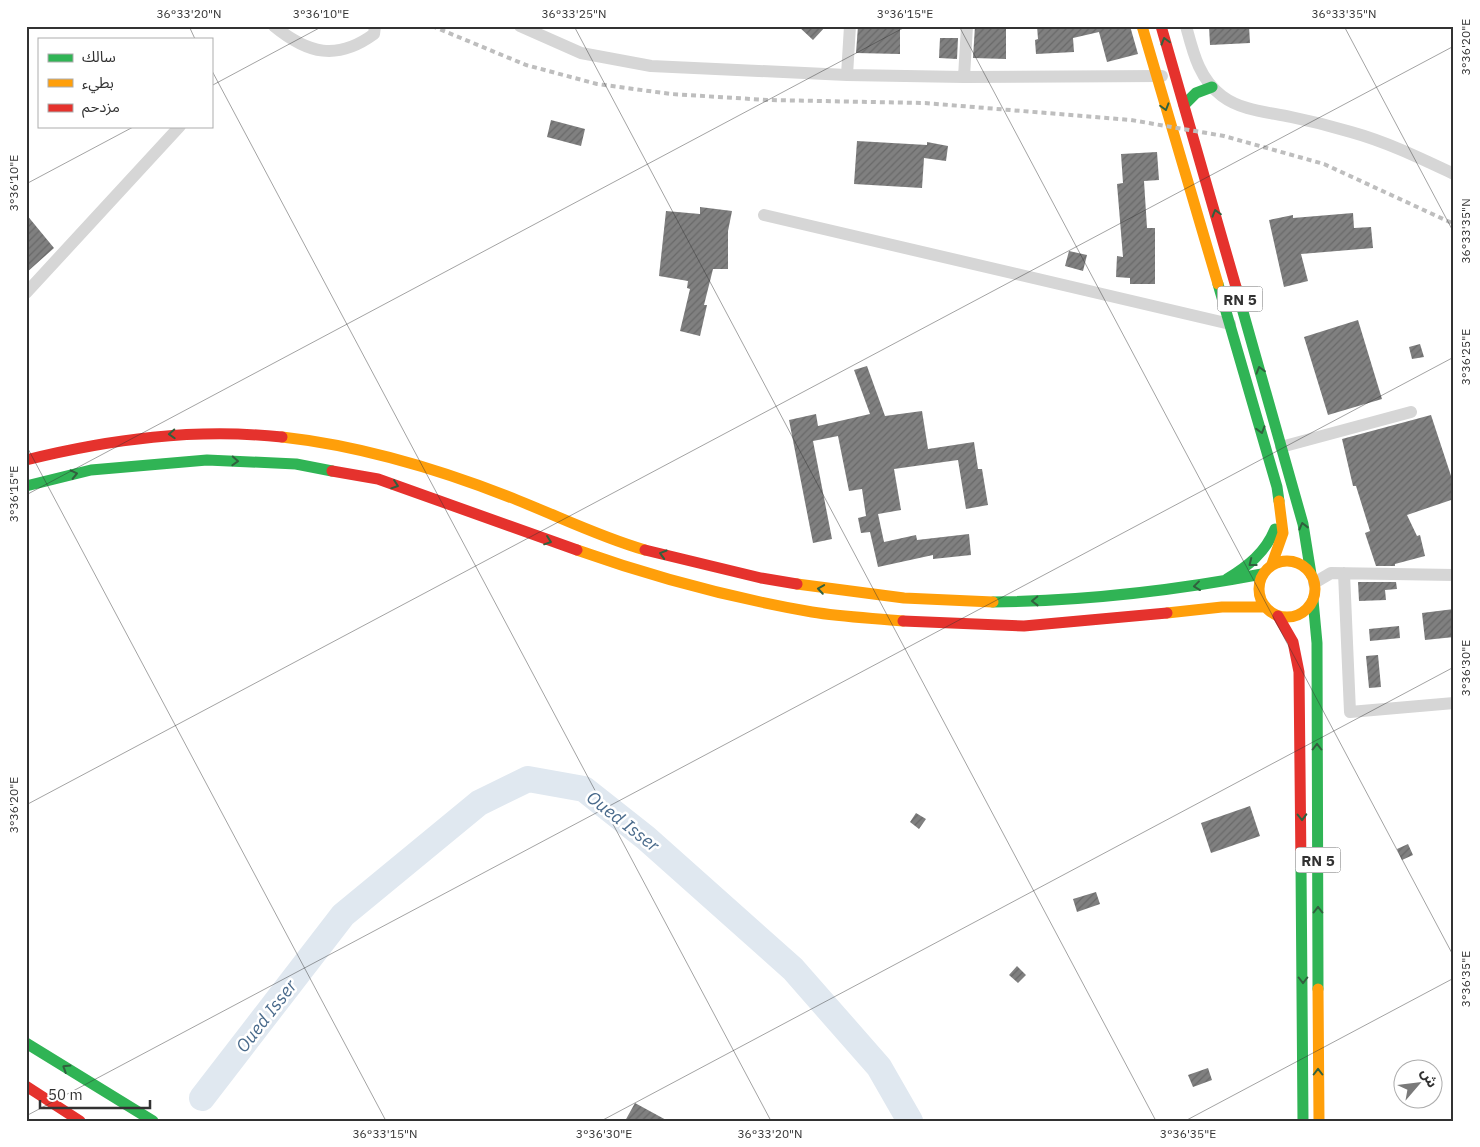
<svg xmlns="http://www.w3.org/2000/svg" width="1480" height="1147" font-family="'IBM Plex Sans','Noto Sans Arabic',sans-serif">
<defs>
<pattern id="building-hatch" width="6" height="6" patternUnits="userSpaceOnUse" patternTransform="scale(1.25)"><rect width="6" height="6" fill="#808080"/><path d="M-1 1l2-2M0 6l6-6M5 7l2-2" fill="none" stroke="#696969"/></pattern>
</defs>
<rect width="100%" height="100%" fill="#fff"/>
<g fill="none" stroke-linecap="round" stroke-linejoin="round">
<path stroke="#e0e8f0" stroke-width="26" d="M202,1098L343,915L479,803L528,779L584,789L646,838L793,969L879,1067L910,1121"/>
</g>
<path fill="url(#building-hatch)" d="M798,26H826L813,40Z
M858,26H900V54L856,53Z
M975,26L1006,28V59L973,58Z
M1037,26H1130L1138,54L1107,62L1099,32L1073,38L1074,52L1036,54L1035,40L1038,39Z
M1209,26H1249L1250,43L1210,45Z
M940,38H958L957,59L939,58Z
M551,120L585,129L581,146L547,137Z
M857,141L927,145V142L948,146L946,161L924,158L922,188L854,184Z
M1157,152L1159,180L1144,181L1147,228H1155V284H1130V278L1116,277L1117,256L1123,257L1117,184L1123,183L1121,154Z
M700,207L732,211L728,231V269H713L704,305H707L700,336L680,331L690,289L687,288L688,281L659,276L666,211L700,214Z
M1353,213L1354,228L1371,227L1373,248L1301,254L1308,281L1284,287L1269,220L1293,215V218Z
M26,214L54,248L26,273Z
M1069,251L1087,255L1083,271L1065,266Z
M1358,320L1382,399L1328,415L1304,337Z
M1420,344L1424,357L1412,359L1409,347Z
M867,366L885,416L922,411L928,449L974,442L978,469H982L988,505L966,509L958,460L894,469L901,510L878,514L884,542L916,535L917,540L969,534L971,555L933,559V555L878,567L870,532L861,533L858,518L866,516L862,489L849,491L838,436L813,441L832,539L813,543L789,420L816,414L818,426L870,414L854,370Z
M1431,415L1454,485V499L1407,515L1417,536L1420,535L1425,556L1395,564V566H1376L1365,533L1370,531L1356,486H1353L1342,439Z
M1358,582H1396L1397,589L1385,590L1386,600L1359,601Z
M1454,609V637L1425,640L1422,613Z
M1399,626L1400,638L1370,641L1369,629Z
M1378,655L1381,687L1369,688L1366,656Z
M1250,806L1260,836L1211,853L1201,823Z
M916,813L926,819L919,829L910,822Z
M1408,844L1413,855L1402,860L1397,849Z
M1096,892L1100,904L1077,912L1073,899Z
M1017,966L1026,975L1018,983L1009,975Z
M1208,1068L1212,1080L1193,1087L1188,1075Z
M635,1103L668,1121H625Z"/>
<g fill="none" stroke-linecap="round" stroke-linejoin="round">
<path stroke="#d6d6d6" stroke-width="12" d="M274,26C308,54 337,61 374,34L375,26
M520,26L581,53L651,66L847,75L964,77L1162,76
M1186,26C1193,52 1199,79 1222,96C1242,111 1268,112 1291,117C1311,121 1331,126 1351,132C1387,142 1420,158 1454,174
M847,75L850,26
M964,77L967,26
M764,215L1230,324
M26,293L180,126
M1281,447L1411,412
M1344,573L1350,712L1454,703
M1314,583L1331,573L1454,575"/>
<path stroke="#30b455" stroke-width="11" d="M1184,105L1196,93L1212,87
M1218,284L1277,487L1279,501
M1236,287L1303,524L1311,574
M26,486L91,470L207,460L296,464L332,471
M1227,579C1248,566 1265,553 1275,529
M1313,600L1317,643L1318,989
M993,602C1084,601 1172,591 1262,574
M1301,866L1303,1121
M26,1043L153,1121"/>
<path stroke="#ff9f0a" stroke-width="11" d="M1142,26L1218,284
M282,437C363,446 442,470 517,500C560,517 600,537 645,550
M577,550C653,577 732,598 812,612C842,617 873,618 903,621
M1259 589a28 28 0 1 1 56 0a28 28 0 1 1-56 0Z
M1272,564L1283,533L1279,501
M797,584L904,598L993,602
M1167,613L1222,607H1265
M1318,989L1319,1121"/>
<path stroke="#e5322d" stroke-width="11" d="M1161,26L1236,287
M26,460C111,439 194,428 282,437
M332,471L378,479L577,550
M645,550L761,578L797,584
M1278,616L1293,642L1299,672L1301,866
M903,621L1024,626L1167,613
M26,1086L80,1121"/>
<path stroke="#bebebe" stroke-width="4" stroke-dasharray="5 4" stroke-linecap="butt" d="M432,26L526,65L597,84L671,94L767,100L925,103L1131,120L1224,136L1324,164L1454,224"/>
</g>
<defs><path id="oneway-chevron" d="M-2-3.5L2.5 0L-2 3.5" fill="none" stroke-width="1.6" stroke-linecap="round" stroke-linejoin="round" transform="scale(1.25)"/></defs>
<g stroke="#31603e">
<use href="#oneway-chevron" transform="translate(1165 41) rotate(-106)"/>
<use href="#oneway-chevron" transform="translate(1165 107) rotate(74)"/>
<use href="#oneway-chevron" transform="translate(1216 213) rotate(-106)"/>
<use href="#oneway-chevron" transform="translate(1260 370) rotate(-106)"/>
<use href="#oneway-chevron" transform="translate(1261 430) rotate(74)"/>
<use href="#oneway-chevron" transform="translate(172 434) rotate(177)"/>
<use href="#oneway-chevron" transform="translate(235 461) rotate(3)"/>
<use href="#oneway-chevron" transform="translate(74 474) rotate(-13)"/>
<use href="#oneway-chevron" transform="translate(395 485) rotate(19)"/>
<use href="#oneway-chevron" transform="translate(1303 526) rotate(-104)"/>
<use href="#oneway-chevron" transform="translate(548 541) rotate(19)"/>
<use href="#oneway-chevron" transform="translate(663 554) rotate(-164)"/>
<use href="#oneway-chevron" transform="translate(1252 563) rotate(142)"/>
<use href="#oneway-chevron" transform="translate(1197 586) rotate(173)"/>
<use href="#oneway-chevron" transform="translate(821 589) rotate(-171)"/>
<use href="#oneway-chevron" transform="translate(1035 601) rotate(179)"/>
<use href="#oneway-chevron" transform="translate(1317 747) rotate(-90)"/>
<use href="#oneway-chevron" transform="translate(1302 817) rotate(89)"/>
<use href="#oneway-chevron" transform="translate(1318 910) rotate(-90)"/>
<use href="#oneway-chevron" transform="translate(1303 980) rotate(90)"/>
<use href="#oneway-chevron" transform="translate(66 1068) rotate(-148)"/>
<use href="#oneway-chevron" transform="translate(1318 1072) rotate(-90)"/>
</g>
<path fill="none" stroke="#323232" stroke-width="1" stroke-opacity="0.45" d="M189,26L195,39M574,26L1156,1121M959,26L1454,957M1344,26L1454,233M211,69L771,1121M211,86L323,26M26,184L135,126M26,445L386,1121M26,495L907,26M26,805L1454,46M26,1116L1454,357M601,1121L1454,667M1185,1121L1454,978"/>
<g text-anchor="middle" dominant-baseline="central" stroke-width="5" stroke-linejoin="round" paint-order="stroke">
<g fill="#fff" stroke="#707070" stroke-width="1">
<rect x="1217.5" y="286.5" width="45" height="25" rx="4"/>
<rect x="1295.5" y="847.5" width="45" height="25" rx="4"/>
</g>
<g font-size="15" font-weight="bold" fill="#323232">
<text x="1240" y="299">RN 5</text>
<text x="1318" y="860">RN 5</text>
</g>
<g font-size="18" font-style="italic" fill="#496a8b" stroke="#fff">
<text transform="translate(623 821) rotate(38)">Oued Isser</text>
<text transform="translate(266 1016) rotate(-52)">Oued Isser</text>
</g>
</g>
<rect width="1480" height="1147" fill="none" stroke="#ffffff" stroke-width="55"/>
<rect x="38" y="38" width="175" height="90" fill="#ffffff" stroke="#adadad"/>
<rect x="48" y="54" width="25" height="8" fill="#30b455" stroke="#adadad"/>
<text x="82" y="62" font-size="15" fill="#323232">سالك</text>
<rect x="48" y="79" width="25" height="8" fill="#ff9f0a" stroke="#adadad"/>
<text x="82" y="88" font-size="15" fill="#323232">بطيء</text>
<rect x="48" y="104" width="25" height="8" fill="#e5322d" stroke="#adadad"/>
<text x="82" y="112" font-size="15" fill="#323232">مزدحم</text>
<g transform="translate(1418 1084) rotate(62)"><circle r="24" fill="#ffffff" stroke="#adadad"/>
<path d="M0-4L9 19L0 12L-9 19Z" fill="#7a7a7a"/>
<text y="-8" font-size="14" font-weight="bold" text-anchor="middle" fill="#323232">ش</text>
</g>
<path d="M40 1100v8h110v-8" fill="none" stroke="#323232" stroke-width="2.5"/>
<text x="48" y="1100" font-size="15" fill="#323232" stroke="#ffffff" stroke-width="4" paint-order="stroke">50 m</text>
<rect x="28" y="28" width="1424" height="1092" fill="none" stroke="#323232" stroke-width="2"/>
<g font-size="12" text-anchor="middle" fill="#323232">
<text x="189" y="18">36°33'20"N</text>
<text x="321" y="18">3°36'10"E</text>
<text x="574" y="18">36°33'25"N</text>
<text x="905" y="18">3°36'15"E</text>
<text x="1344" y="18">36°33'35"N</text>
<text transform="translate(1466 47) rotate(-90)" y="4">3°36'20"E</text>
<text transform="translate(14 183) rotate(-90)" y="4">3°36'10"E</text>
<text transform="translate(1466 231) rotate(-90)" y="4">36°33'35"N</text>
<text transform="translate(1466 357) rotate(-90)" y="4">3°36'25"E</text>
<text transform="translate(14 494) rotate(-90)" y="4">3°36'15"E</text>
<text transform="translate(1466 668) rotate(-90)" y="4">3°36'30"E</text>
<text transform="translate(14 805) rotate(-90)" y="4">3°36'20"E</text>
<text transform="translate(1466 979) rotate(-90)" y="4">3°36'35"E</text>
<text x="385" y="1138">36°33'15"N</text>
<text x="604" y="1138">3°36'30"E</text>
<text x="770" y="1138">36°33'20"N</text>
<text x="1188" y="1138">3°36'35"E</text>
</g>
</svg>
